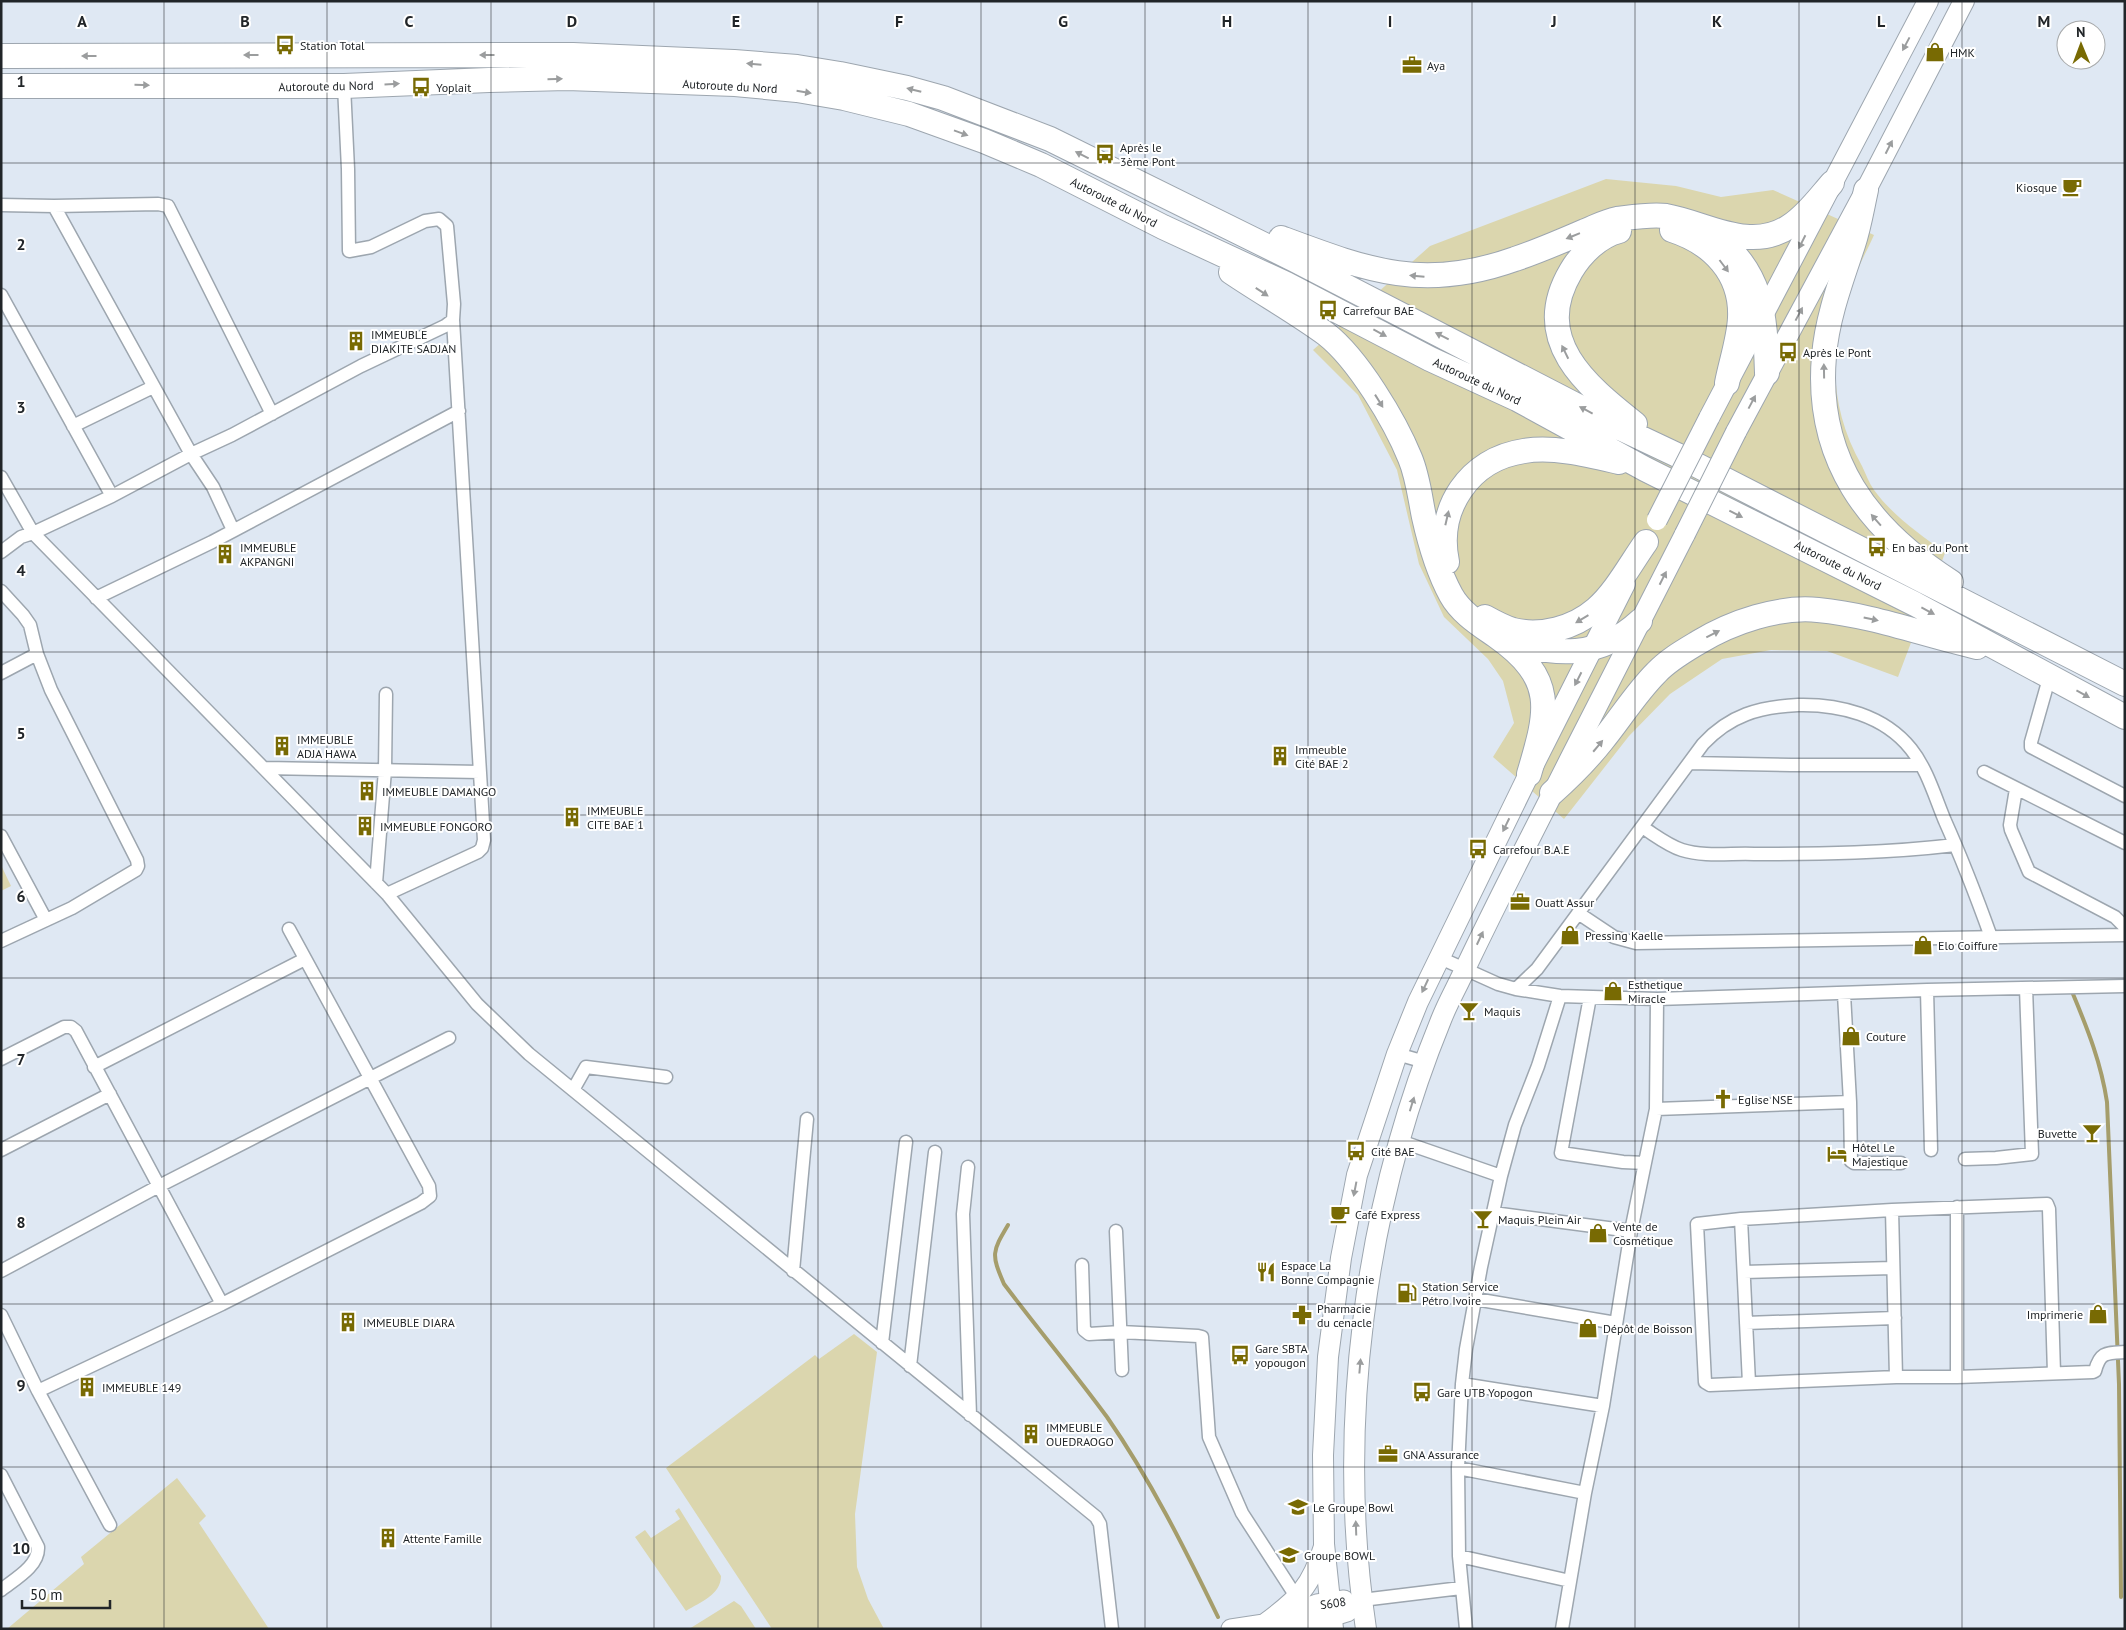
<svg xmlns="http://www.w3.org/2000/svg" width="2126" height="1630" font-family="'PT Sans',sans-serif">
<rect width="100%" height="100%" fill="#dfe8f3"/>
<path fill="#dbd6ae" d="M1606,179L1676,186L1721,197L1773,190L1874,235C1866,253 1855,272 1849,291C1828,353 1830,409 1862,466C1866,474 1869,483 1874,490C1893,516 1920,534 1945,553L1898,677L1827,651L1771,650L1722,659L1670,694L1629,736L1564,819L1493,757L1514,723L1503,681L1488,659L1444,617L1419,564L1397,470L1358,395L1313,350L1430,246Z
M1,865L11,886L1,891Z
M854,1334L877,1352L855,1514L857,1567L868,1599L884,1629H772L666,1468L815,1355L819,1359Z
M177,1478L206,1516L199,1523L269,1629H7L84,1564L81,1557Z
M679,1508L721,1576C721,1595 700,1602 686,1611L635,1537L645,1530L651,1538L680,1519L675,1511Z
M734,1601L741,1606L756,1629H689Z"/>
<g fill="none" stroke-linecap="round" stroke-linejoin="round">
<path stroke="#a59d6b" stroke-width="4" d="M2073,994C2088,1030 2101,1063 2107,1102L2119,1384L2121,1597
M1008,1225C992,1252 991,1254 1004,1284C1038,1329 1074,1372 1107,1417C1150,1479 1185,1549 1218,1617"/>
<defs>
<path id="street" d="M344,86L348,169L349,251L371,247L425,221L439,219L447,226L454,304L453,320L484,840L482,848L478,852L387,894
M1,205L54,206
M1,295L112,496L191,454L232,435L361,366L445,326L453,320
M73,426L153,387
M1,477L33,533L21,537L1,552
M112,496L33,533L387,894L477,1004L529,1054L1096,1517L1100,1524L1112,1629
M233,530L213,487L191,454L54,206L158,204L168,206L272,414
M1,591L23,615L30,625L37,654L51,690L137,860L138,866L136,870L72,908L1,941
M96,598L212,542L459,411
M1,673L37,654
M2050,675L2031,742V747L2125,796
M1689,763L1791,765H1921
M265,768L480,772
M1984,772L2125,843
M2016,789L2010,825L2011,830L2029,872L2115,917L2125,927
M1642,827C1655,835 1667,845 1682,850C1704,857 1731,853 1754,854C1821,854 1889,853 1955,845
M1,836L46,920
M376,883L385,770L386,694
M1578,913L1614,937L1636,943L2125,935
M1438,957L1498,984L1516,989L1537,969L1703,744C1730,715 1759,707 1798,705C1839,704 1884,715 1911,749C1927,769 1935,797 1945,821C1962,859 1977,898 1991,937
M1516,989L1560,996L1657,999L1927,990L2125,986
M1927,990L1931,1150
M1844,994L1850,1102L1851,1161L1854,1163H1901
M1590,997L1561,1153L1623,1162L1645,1163
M1397,1054L1425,1062
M1,1059L64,1027H71L76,1031L222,1304
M94,1067L305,959
M573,1090L586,1067L666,1077
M1656,1109L1850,1102
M1400,1141L1501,1176
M1,1150L110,1094
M1965,1159L1996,1158L2032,1154L2026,988
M968,1167L963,1214L970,1415
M1957,1207V1377
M1892,1210L1896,1377
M1493,1213L1631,1231
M1741,1219L1749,1383
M1116,1231L1122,1370
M1082,1265L1084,1330L1089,1334L1121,1332L1198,1336L1202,1337L1209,1437L1242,1513L1297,1598
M1,1271L159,1186L449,1038
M793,1271L807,1119
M1744,1272L1893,1268
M1475,1299L1616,1323
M1,1315L38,1391L110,1525
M1746,1323L1895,1318
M882,1343L906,1142
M910,1366L935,1152
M2054,1373L2049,1209L2047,1204L1892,1210L1741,1219L1697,1224L1705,1382L1710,1385L1896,1377H1957L2093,1372L2095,1371C2100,1352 2106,1353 2125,1352
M1462,1384L1603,1406
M38,1391L222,1304L421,1203L430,1196L429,1186L289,929
M1458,1468L1585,1493
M1,1475L38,1547C39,1566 15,1579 1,1590
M1459,1556L1570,1581
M1362,1600L1461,1588
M1466,1629L1459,1556L1458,1468L1462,1384L1466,1349L1481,1267L1501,1176L1515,1125L1538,1066L1560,996
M1562,1629L1585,1493L1603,1406L1631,1231L1656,1109L1657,999"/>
<path id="secondary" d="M1284,1616L1317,1604L1344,1600
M1264,1624C1298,1599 1311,1587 1324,1545
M1231,1629L1264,1624L1314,1622L1347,1612L1362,1600"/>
<path id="primary" d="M1709,418L1928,1
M1736,432L1866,190L1964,1
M1333,1629L1324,1544L1323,1455L1328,1357L1341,1258L1357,1175L1397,1054L1418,1002L1529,774L1625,584
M1366,1629C1336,1428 1364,1208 1441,1020C1448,1002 1458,985 1466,967C1487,923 1509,879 1531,836C1582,735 1634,634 1685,534"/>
<path id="highway" d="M1,56L573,55L734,62L797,67L840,74L907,88L943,98L1050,139L1295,260L1622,429L1677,455L2125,684
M1,86H344L489,80L567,78L735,84L797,90L844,98L909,114L984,141L1041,165L1163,227L1286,284L1430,359L1517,399L1645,469L1915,604L2125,717
M1866,190C1862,208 1859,227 1853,245C1841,281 1827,318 1824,356C1815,459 1868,529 1951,582
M1672,230C1712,243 1742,273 1740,318C1739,339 1731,362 1727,383
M1619,231C1599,236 1581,254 1571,271C1530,340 1586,385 1635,424
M1712,233C1763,272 1765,313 1767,373
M1281,238C1367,270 1423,292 1515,259C1539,251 1562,241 1585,231C1595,227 1606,221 1617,219C1633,217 1651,214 1666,216C1706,223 1750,253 1790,226C1806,216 1819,198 1832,183
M1231,272C1262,293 1296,312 1326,334C1358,359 1395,421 1410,458C1418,477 1420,498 1424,517C1430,544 1438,571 1451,595C1461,613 1479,624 1496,636C1557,679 1548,710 1529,774
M1447,562C1436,509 1469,459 1524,451C1554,446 1589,455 1619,462
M1485,617C1494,622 1503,627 1513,630C1541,637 1574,628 1596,609C1615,593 1631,563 1646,542
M1505,641C1556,656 1599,659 1640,621
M1552,793C1570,777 1587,760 1602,741C1620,719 1636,693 1656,673C1668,660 1684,651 1699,642C1732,622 1779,606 1818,610C1872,615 1924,635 1977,647"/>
</defs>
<use href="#street" stroke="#9da6af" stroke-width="15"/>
<use href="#secondary" stroke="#9da6af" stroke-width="21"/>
<use href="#primary" stroke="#9da6af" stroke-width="22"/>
<use href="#highway" stroke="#9da6af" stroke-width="26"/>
<use href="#street" stroke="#fff" stroke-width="12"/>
<use href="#secondary" stroke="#fff" stroke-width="19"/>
<use href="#primary" stroke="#fff" stroke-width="20"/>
<use href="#highway" stroke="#fff" stroke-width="24"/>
<defs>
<path id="primary-bridge" d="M1657,520L1709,418
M1685,534L1736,432"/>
</defs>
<use href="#primary-bridge" stroke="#9da6af" stroke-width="22" stroke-linecap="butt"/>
<use href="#primary-bridge" stroke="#fff" stroke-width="20"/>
</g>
<defs><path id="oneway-solid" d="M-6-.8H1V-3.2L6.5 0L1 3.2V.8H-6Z" transform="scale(1.25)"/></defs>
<g fill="#9b9d9e">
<use href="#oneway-solid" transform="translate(1906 44) rotate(118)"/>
<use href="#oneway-solid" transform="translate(251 55) rotate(180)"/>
<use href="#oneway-solid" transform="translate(487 55) rotate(-180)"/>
<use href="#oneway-solid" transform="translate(89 56) rotate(180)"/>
<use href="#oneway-solid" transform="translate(754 64) rotate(-175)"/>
<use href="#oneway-solid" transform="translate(555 79) rotate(-1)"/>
<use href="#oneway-solid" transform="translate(392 84) rotate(-3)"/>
<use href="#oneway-solid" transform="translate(142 85) rotate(1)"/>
<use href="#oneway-solid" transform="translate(914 90) rotate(-166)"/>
<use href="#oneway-solid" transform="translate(804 92) rotate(9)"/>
<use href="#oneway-solid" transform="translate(961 133) rotate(20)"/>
<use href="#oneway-solid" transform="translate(1889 147) rotate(-63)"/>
<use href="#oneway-solid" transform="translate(1082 155) rotate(-153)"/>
<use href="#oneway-solid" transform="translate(1573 236) rotate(158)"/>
<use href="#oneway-solid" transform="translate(1802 242) rotate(117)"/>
<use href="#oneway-solid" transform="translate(1724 266) rotate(53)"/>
<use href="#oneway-solid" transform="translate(1417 276) rotate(-175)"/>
<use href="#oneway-solid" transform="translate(1262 292) rotate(33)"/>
<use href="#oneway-solid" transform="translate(1799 314) rotate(-62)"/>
<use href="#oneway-solid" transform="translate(1380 333) rotate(28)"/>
<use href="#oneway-solid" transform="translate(1442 336) rotate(-153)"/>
<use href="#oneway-solid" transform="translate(1565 352) rotate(-116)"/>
<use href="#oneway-solid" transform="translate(1824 371) rotate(-91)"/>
<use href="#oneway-solid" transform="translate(1379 401) rotate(58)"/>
<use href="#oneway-solid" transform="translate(1752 402) rotate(-62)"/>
<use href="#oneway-solid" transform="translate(1586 410) rotate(-152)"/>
<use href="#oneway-solid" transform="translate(1736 514) rotate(27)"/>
<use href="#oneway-solid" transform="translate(1447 518) rotate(-77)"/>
<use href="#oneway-solid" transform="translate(1876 520) rotate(-131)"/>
<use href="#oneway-solid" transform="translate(1663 578) rotate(-63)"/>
<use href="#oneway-solid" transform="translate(1928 611) rotate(28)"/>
<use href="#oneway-solid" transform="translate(1582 619) rotate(149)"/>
<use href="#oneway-solid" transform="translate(1871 619) rotate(12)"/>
<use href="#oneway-solid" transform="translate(1713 634) rotate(-27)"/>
<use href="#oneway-solid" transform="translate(1578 679) rotate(117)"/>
<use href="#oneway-solid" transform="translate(2083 694) rotate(29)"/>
<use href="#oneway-solid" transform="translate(1598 746) rotate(-50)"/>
<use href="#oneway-solid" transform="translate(1506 825) rotate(116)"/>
<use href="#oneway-solid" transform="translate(1480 938) rotate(-65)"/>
<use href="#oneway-solid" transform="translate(1425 986) rotate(115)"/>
<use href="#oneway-solid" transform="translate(1412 1104) rotate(-73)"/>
<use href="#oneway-solid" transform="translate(1355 1189) rotate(101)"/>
<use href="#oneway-solid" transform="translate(1360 1366) rotate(-85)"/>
<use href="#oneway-solid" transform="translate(1356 1528) rotate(-92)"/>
</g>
<path fill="none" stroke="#212528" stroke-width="1" stroke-opacity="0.55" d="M164,1V1629M327,1V1629M491,1V1629M654,1V1629M818,1V1629M981,1V1629M1145,1V1629M1308,1V1629M1472,1V1629M1635,1V1629M1799,1V1629M1962,1V1629M1,163H2125M1,326H2125M1,489H2125M1,652H2125M1,815H2125M1,978H2125M1,1141H2125M1,1304H2125M1,1467H2125"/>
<defs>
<symbol id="bus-bare" viewBox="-9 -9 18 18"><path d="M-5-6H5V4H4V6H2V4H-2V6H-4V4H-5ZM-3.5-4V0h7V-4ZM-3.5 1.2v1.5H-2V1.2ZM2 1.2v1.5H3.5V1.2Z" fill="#786a03" stroke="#fff" stroke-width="2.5" paint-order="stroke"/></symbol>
<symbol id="shop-bare" viewBox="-9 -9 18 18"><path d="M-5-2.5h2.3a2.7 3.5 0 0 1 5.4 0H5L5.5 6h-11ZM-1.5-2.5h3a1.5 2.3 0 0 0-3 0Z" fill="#786a03" stroke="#fff" stroke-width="2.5" paint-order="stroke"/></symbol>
<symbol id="office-bare" viewBox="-9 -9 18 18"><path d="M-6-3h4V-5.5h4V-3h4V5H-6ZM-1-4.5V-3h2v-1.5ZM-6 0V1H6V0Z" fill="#786a03" stroke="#fff" stroke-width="2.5" paint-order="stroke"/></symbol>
<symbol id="cafe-bare" viewBox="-9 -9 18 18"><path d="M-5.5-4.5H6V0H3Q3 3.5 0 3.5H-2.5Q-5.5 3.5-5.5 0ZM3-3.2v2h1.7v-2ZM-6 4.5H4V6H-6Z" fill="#786a03" stroke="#fff" stroke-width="2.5" paint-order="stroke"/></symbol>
<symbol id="building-bare" viewBox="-9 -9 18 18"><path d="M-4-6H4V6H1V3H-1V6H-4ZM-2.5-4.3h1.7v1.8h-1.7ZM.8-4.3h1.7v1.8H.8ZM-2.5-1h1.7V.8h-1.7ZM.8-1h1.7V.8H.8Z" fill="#786a03" stroke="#fff" stroke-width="2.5" paint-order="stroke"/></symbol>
<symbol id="bar-bare" viewBox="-9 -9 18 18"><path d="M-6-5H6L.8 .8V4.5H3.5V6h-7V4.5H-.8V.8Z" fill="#786a03" stroke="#fff" stroke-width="2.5" paint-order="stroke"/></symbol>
<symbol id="church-bare" viewBox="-9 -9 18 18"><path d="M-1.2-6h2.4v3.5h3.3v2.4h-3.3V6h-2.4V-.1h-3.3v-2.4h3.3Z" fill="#786a03" stroke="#fff" stroke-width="2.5" paint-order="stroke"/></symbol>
<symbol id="hotel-bare" viewBox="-9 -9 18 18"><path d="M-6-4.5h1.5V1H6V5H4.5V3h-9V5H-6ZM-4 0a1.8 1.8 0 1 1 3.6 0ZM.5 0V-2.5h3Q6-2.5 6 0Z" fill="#786a03" stroke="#fff" stroke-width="2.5" paint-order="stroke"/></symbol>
<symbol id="restaurant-bare" viewBox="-9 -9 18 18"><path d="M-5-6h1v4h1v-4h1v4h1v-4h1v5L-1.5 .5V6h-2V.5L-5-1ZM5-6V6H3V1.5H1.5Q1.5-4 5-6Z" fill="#786a03" stroke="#fff" stroke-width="2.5" paint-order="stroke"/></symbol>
<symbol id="fuel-bare" viewBox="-9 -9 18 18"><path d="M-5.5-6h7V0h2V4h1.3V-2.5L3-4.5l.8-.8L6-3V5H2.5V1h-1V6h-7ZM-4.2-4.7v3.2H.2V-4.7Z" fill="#786a03" stroke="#fff" stroke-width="2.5" paint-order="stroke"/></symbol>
<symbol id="pharmacy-bare" viewBox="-9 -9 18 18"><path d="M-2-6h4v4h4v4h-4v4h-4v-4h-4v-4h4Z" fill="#786a03" stroke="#fff" stroke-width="2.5" paint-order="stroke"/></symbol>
<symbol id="university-bare" viewBox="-9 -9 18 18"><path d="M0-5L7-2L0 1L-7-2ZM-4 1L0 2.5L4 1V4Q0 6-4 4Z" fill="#786a03" stroke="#fff" stroke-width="2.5" paint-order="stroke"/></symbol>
<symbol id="school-bare" viewBox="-9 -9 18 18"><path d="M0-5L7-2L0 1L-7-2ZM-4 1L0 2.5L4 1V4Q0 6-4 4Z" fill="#786a03" stroke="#fff" stroke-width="2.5" paint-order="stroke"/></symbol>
</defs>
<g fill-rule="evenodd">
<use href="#bus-bare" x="271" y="31" width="28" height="28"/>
<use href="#shop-bare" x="1921" y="38" width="28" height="28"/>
<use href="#office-bare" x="1398" y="51" width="28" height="28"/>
<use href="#bus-bare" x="407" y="73" width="28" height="28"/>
<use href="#bus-bare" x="1091" y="140" width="28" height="28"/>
<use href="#cafe-bare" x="2058" y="173" width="28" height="28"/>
<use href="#bus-bare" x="1314" y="296" width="28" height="28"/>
<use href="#building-bare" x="342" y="327" width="28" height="28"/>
<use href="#bus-bare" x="1774" y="338" width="28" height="28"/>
<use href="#bus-bare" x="1863" y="533" width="28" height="28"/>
<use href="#building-bare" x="211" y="540" width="28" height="28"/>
<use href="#building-bare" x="268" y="732" width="28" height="28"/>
<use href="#building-bare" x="1266" y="742" width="28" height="28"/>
<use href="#building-bare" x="353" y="777" width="28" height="28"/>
<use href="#building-bare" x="558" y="803" width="28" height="28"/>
<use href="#building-bare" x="351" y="812" width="28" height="28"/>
<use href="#bus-bare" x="1464" y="835" width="28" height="28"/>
<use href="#office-bare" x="1506" y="888" width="28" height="28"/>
<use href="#shop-bare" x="1556" y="921" width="28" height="28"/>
<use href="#shop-bare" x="1909" y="931" width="28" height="28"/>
<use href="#shop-bare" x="1599" y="977" width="28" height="28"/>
<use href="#bar-bare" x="1455" y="997" width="28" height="28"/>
<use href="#shop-bare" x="1837" y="1022" width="28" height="28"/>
<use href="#church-bare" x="1709" y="1085" width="28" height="28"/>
<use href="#bar-bare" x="2078" y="1119" width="28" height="28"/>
<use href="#bus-bare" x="1342" y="1137" width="28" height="28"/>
<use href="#hotel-bare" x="1823" y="1140" width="28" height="28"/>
<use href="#cafe-bare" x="1326" y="1200" width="28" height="28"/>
<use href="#bar-bare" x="1469" y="1205" width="28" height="28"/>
<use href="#shop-bare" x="1584" y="1219" width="28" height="28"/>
<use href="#restaurant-bare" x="1252" y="1258" width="28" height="28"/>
<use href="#fuel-bare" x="1393" y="1279" width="28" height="28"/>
<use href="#shop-bare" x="2084" y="1300" width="28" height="28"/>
<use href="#pharmacy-bare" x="1288" y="1301" width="28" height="28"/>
<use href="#building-bare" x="334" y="1308" width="28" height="28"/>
<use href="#shop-bare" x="1574" y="1314" width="28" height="28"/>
<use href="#bus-bare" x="1226" y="1341" width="28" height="28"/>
<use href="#building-bare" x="73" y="1373" width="28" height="28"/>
<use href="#bus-bare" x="1408" y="1378" width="28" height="28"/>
<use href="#building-bare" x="1017" y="1420" width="28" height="28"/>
<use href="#office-bare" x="1374" y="1440" width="28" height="28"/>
<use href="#university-bare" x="1284" y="1493" width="28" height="28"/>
<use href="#building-bare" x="374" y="1524" width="28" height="28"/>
<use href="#school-bare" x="1275" y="1541" width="28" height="28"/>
</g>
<g text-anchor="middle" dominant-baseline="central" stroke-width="4" stroke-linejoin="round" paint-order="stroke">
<g font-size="12" fill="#212528" stroke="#fff" text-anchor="start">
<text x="300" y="45">Station Total</text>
<text x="1950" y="52">HMK</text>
<text x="1427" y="65">Aya</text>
<text x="436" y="87">Yoplait</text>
<text x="1120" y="147">Après le<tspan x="1120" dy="14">3ème Pont</tspan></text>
<text x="2057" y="187" text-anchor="end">Kiosque</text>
<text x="1343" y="310">Carrefour BAE</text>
<text x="371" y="334">IMMEUBLE<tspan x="371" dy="14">DIAKITE SADJAN</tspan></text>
<text x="1803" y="352">Après le Pont</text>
<text x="240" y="547">IMMEUBLE<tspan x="240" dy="14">AKPANGNI</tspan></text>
<text x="1892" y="547">En bas du Pont</text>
<text x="297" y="739">IMMEUBLE<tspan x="297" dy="14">ADJA HAWA</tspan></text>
<text x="1295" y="749">Immeuble<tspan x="1295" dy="14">Cité BAE 2</tspan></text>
<text x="382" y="791">IMMEUBLE DAMANGO</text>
<text x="587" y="810">IMMEUBLE<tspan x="587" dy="14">CITE BAE 1</tspan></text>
<text x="380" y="826">IMMEUBLE FONGORO</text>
<text x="1493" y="849">Carrefour B.A.E</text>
<text x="1535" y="902">Ouatt Assur</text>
<text x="1585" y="935">Pressing Kaelle</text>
<text x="1938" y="945">Elo Coiffure</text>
<text x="1628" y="984">Esthetique<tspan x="1628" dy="14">Miracle</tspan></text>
<text x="1484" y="1011">Maquis</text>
<text x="1866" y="1036">Couture</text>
<text x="1738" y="1099">Eglise NSE</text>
<text x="2077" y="1133" text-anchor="end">Buvette</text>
<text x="1852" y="1147">Hôtel Le<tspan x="1852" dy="14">Majestique</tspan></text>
<text x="1371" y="1151">Cité BAE</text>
<text x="1355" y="1214">Café Express</text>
<text x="1498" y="1219">Maquis Plein Air</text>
<text x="1613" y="1226">Vente de<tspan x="1613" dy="14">Cosmétique</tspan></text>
<text x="1281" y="1265">Espace La<tspan x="1281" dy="14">Bonne Compagnie</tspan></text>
<text x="1422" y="1286">Station Service<tspan x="1422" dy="14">Pétro Ivoire</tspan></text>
<text x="1317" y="1308">Pharmacie<tspan x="1317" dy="14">du cenacle</tspan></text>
<text x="2083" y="1314" text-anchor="end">Imprimerie</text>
<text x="363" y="1322">IMMEUBLE DIARA</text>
<text x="1603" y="1328">Dépôt de Boisson</text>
<text x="1255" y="1348">Gare SBTA<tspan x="1255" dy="14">yopougon</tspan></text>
<text x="102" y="1387">IMMEUBLE 149</text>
<text x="1437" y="1392">Gare UTB Yopogon</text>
<text x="1046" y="1427">IMMEUBLE<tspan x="1046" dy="14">OUEDRAOGO</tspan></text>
<text x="1403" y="1454">GNA Assurance</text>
<text x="1313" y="1507">Le Groupe Bowl</text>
<text x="403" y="1538">Attente Famille</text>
<text x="1304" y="1555">Groupe BOWL</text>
</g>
<g font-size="12" fill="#212528" stroke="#fff">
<text transform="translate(326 86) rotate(-1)">Autoroute du Nord</text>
<text transform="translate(730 86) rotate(3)">Autoroute du Nord</text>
<text transform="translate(1114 202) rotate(27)">Autoroute du Nord</text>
<text transform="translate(1477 381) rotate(25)">Autoroute du Nord</text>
<text transform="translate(1838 565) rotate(27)">Autoroute du Nord</text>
<text transform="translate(1333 1603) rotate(-8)">S608</text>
</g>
</g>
<g font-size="16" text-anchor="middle" font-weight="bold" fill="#212528" stroke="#fff" stroke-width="4" stroke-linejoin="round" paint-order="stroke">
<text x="82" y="27">A</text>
<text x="245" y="27">B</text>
<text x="409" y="27">C</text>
<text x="572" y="27">D</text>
<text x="736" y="27">E</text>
<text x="899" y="27">F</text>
<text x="1063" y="27">G</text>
<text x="1227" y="27">H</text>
<text x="1390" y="27">I</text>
<text x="1554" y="27">J</text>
<text x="1717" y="27">K</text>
<text x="1881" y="27">L</text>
<text x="2044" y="27">M</text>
<text x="21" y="87">1</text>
<text x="21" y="250">2</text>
<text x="21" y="413">3</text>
<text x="21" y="576">4</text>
<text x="21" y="739">5</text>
<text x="21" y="902">6</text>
<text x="21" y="1065">7</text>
<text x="21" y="1228">8</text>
<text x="21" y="1391">9</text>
<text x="21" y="1554">10</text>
</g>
<rect width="2126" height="1630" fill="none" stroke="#212528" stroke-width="5"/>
<g transform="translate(2081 45) rotate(359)"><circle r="24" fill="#ffffff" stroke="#a6a8a9"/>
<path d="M0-4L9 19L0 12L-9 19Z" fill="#786a03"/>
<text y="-8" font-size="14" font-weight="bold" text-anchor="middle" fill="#212528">N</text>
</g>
<path d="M22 1600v8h88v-8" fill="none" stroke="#212528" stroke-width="2.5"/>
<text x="30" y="1600" font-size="15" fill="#212528" stroke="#ffffff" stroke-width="4" paint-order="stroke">50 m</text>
</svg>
